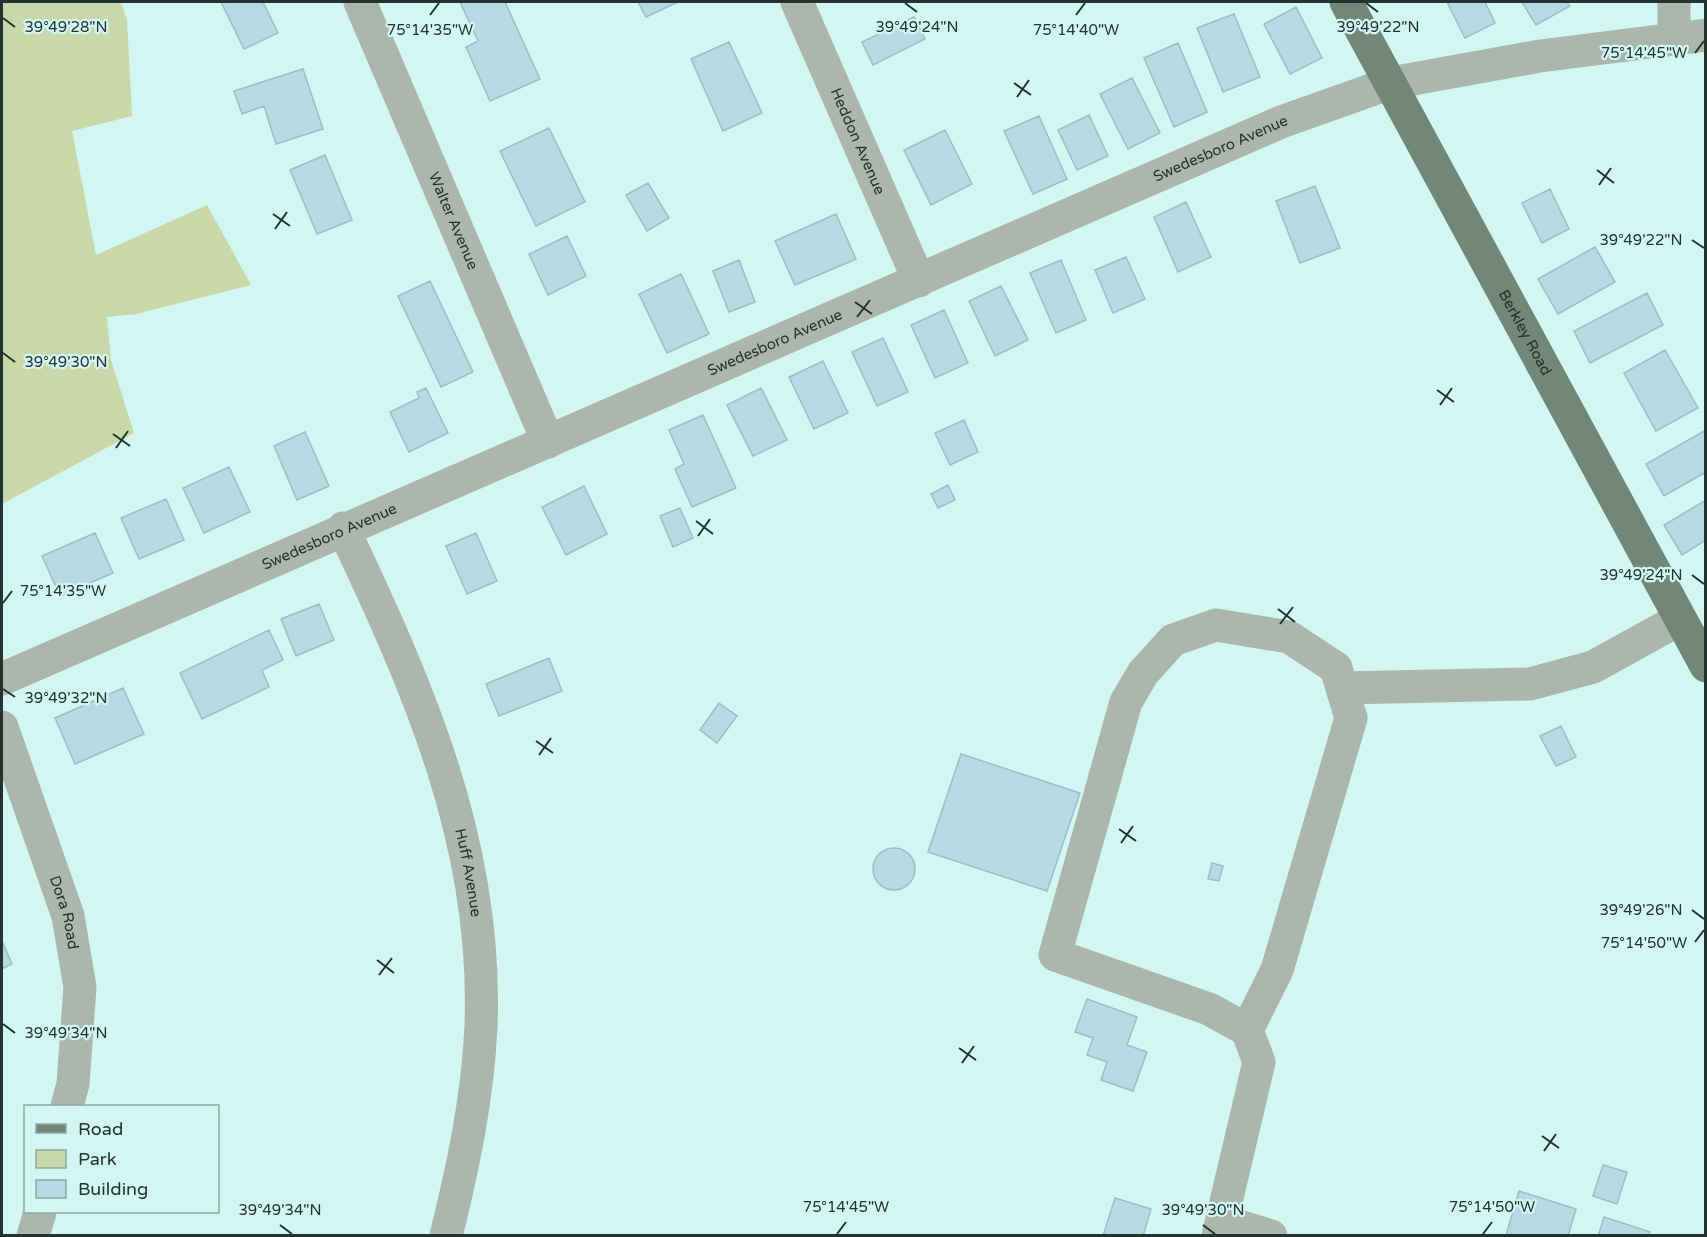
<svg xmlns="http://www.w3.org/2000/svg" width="1707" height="1237" font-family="'Varela Round',sans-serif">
<rect width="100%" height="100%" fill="#d2f6f1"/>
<path fill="#c9d7a9" d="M2,2H121L127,20L132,116L72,131L96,255L207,205L251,285L136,314L107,317L111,360L134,433L2,504Z"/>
<path fill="#b7d9e3" stroke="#9dbdc7" stroke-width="1.5" d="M221,2H263L278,33L244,49Z
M460,2H505L540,79L490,101L466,47L478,41Z
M638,2H678L646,17Z
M1447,2H1485L1495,23L1465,38Z
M1522,2H1567L1570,6L1536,25Z
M1296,7L1322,58L1290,74L1264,24Z
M1234,14L1260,77L1223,92L1197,28Z
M914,17L925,39L873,65L862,42Z
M729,42L762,113L723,131L691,59Z
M1178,43L1207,112L1174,127L1144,58Z
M303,69L323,129L276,144L264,106L242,114L234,91Z
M1132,78L1160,133L1128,149L1100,94Z
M1089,115L1108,156L1077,170L1058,130Z
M1039,116L1067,179L1033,194L1004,131Z
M549,128L585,202L536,226L500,151Z
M945,130L972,184L931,205L904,150Z
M325,155L352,220L317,234L290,170Z
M648,183L669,218L647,231L626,195Z
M1315,186L1340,248L1300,263L1276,201Z
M1550,189L1569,229L1542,243L1522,203Z
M1186,202L1211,257L1178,272L1154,217Z
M836,214L856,259L795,285L775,241Z
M567,236L586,276L548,295L529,254Z
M1595,247L1615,282L1558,314L1538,279Z
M1126,257L1145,299L1113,313L1095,270Z
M739,260L755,302L729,312L713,271Z
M1061,260L1086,320L1056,333L1030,273Z
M681,274L709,334L667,353L639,294Z
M430,281L473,372L441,387L398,296Z
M1001,286L1028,340L995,356L969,301Z
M1647,293L1663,325L1590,363L1574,331Z
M944,310L968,363L935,378L911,325Z
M883,338L908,392L877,406L852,352Z
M1665,350L1698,408L1656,431L1624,373Z
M823,361L848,413L814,429L789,377Z
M426,388L448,433L409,452L390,412L419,398L417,392Z
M761,388L787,440L753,456L727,405Z
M703,415L736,488L692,507L675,469L684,464L669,430Z
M964,420L978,452L950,465L935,433Z
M1706,430V472L1664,496L1646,464Z
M305,432L329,486L297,500L274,446Z
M229,467L250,512L204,533L183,488Z
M948,485L955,500L938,508L931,494Z
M584,486L607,534L566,555L542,507Z
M166,499L184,540L139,559L121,518Z
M1706,500V540L1682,555L1664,525Z
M680,508L693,538L673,547L660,516Z
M95,533L113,573L60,596L42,556Z
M476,533L497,581L467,594L446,546Z
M319,604L334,640L296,656L281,619Z
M269,630L283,660L262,670L269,687L202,719L180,673Z
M549,658L562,691L499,716L486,684Z
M123,688L144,734L75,764L55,718Z
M719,703L737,716L717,743L700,730Z
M1561,726L1576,757L1556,766L1540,736Z
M961,754L1080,793L1047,891L928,852Z
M873 869a21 21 0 1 1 42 0a21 21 0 1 1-42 0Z
M1212,863L1223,866L1219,881L1208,879Z
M2,941L12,964L2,969Z
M1087,999L1137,1017L1127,1045L1147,1052L1133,1091L1101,1080L1107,1062L1087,1055L1093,1038L1075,1032Z
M1603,1165L1627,1172L1617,1204L1593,1196Z
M1519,1191L1576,1209L1568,1236L1506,1235Z
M1115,1198L1151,1209L1143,1236H1103Z
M1604,1217L1650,1232L1649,1236H1598Z"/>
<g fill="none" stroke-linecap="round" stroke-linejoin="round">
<g stroke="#abb6ad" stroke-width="33">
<path id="s1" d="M360,2L548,442"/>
<path id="s2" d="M797,2L919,281"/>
<path d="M1674,2V39"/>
<path id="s3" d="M343,528C419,689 488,844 481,1026C478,1097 463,1167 446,1236"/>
<path id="s4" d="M2,679L1281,122L1391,83L1540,56L1706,35"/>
<path d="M1342,688L1530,684L1593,667L1680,619"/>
<path id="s5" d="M2,727L68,916L80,987L73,1084L67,1106"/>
<path d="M1223,1221L1271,1236"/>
<path d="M33,1236L40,1212"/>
<path d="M1218,1236L1259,1062L1247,1030L1209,1009L1055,955L1126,702L1143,673L1173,640L1216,625L1289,637L1336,668L1351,718L1277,970L1247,1030"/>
</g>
<path stroke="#738778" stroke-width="33" id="s6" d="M1346,2L1706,666"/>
</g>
<path fill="none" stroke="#243230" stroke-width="2" d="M905,3L917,12M1366,3L1378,12M430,15L439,3M1076,15L1085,3M3,18L15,27M1695,53L1704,41M1014,83L1031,95M1017,97L1029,80M1597,170L1614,183M1599,185L1611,168M273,214L290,226M275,229L287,212M1692,240L1704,248M855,302L872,314M857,317L870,300M3,353L15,362M1437,390L1454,402M1440,405L1452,388M113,434L130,446M116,448L128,431M696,521L713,534M698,536L710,519M1692,575L1704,584M3,603L12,591M1278,609L1295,622M1280,624L1293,607M3,689L15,697M536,741L553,753M539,755L551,738M1119,829L1136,841M1121,843L1133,826M1692,910L1704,919M1695,942L1704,930M377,960L394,973M379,975L392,958M3,1024L15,1033M959,1048L976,1060M962,1063L974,1046M1542,1136L1559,1148M1544,1151L1556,1134M280,1225L292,1234M1203,1225L1215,1234M837,1234L846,1222M1483,1234L1492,1222"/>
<g text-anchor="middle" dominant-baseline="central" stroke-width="4.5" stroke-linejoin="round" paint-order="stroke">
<g font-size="15" fill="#243230" stroke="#d2f6f1">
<text stroke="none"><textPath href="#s2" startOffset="152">Heddon Avenue</textPath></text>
<text stroke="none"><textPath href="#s4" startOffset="1329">Swedesboro Avenue</textPath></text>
<text stroke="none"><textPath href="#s1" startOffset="238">Walter Avenue</textPath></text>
<text stroke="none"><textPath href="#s6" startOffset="376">Berkley Road</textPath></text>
<text stroke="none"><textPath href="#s4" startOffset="843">Swedesboro Avenue</textPath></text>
<text stroke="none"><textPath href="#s4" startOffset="357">Swedesboro Avenue</textPath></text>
<text stroke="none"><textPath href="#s3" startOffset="368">Huff Avenue</textPath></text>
<text stroke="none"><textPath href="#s5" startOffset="196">Dora Road</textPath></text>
</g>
</g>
<g font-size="15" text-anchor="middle" fill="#243230" stroke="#d2f6f1" stroke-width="4.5" stroke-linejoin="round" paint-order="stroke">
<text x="917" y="32">39°49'24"N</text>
<text x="1378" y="32">39°49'22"N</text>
<text x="66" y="32">39°49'28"N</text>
<text x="1076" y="35">75°14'40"W</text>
<text x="430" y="35">75°14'35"W</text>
<text x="1644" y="58">75°14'45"W</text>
<text x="1641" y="245">39°49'22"N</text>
<text x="66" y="367">39°49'30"N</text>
<text x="1641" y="580">39°49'24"N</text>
<text x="63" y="596">75°14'35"W</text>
<text x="66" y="703">39°49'32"N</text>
<text x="1641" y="915">39°49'26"N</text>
<text x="1644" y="948">75°14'50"W</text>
<text x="66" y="1038">39°49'34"N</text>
<text x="846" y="1212">75°14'45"W</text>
<text x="1492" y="1212">75°14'50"W</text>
<text x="280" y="1215">39°49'34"N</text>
<text x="1203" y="1215">39°49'30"N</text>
</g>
<rect width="1707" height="1237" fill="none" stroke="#243230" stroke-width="6"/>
<rect x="24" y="1105" width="195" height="108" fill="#d2f6f1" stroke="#8ca8a4" stroke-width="1.5"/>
<rect x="36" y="1124" width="30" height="9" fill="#738778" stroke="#8ca8a4" stroke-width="1.5"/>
<text x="78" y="1135" font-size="18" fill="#243230">Road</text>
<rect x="36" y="1150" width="30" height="18" fill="#c9d7a9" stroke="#8ca8a4" stroke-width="1.5"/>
<text x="78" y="1165" font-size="18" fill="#243230">Park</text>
<rect x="36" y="1180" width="30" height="18" fill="#b7d9e3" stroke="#8ca8a4" stroke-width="1.5"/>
<text x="78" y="1195" font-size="18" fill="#243230">Building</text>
</svg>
